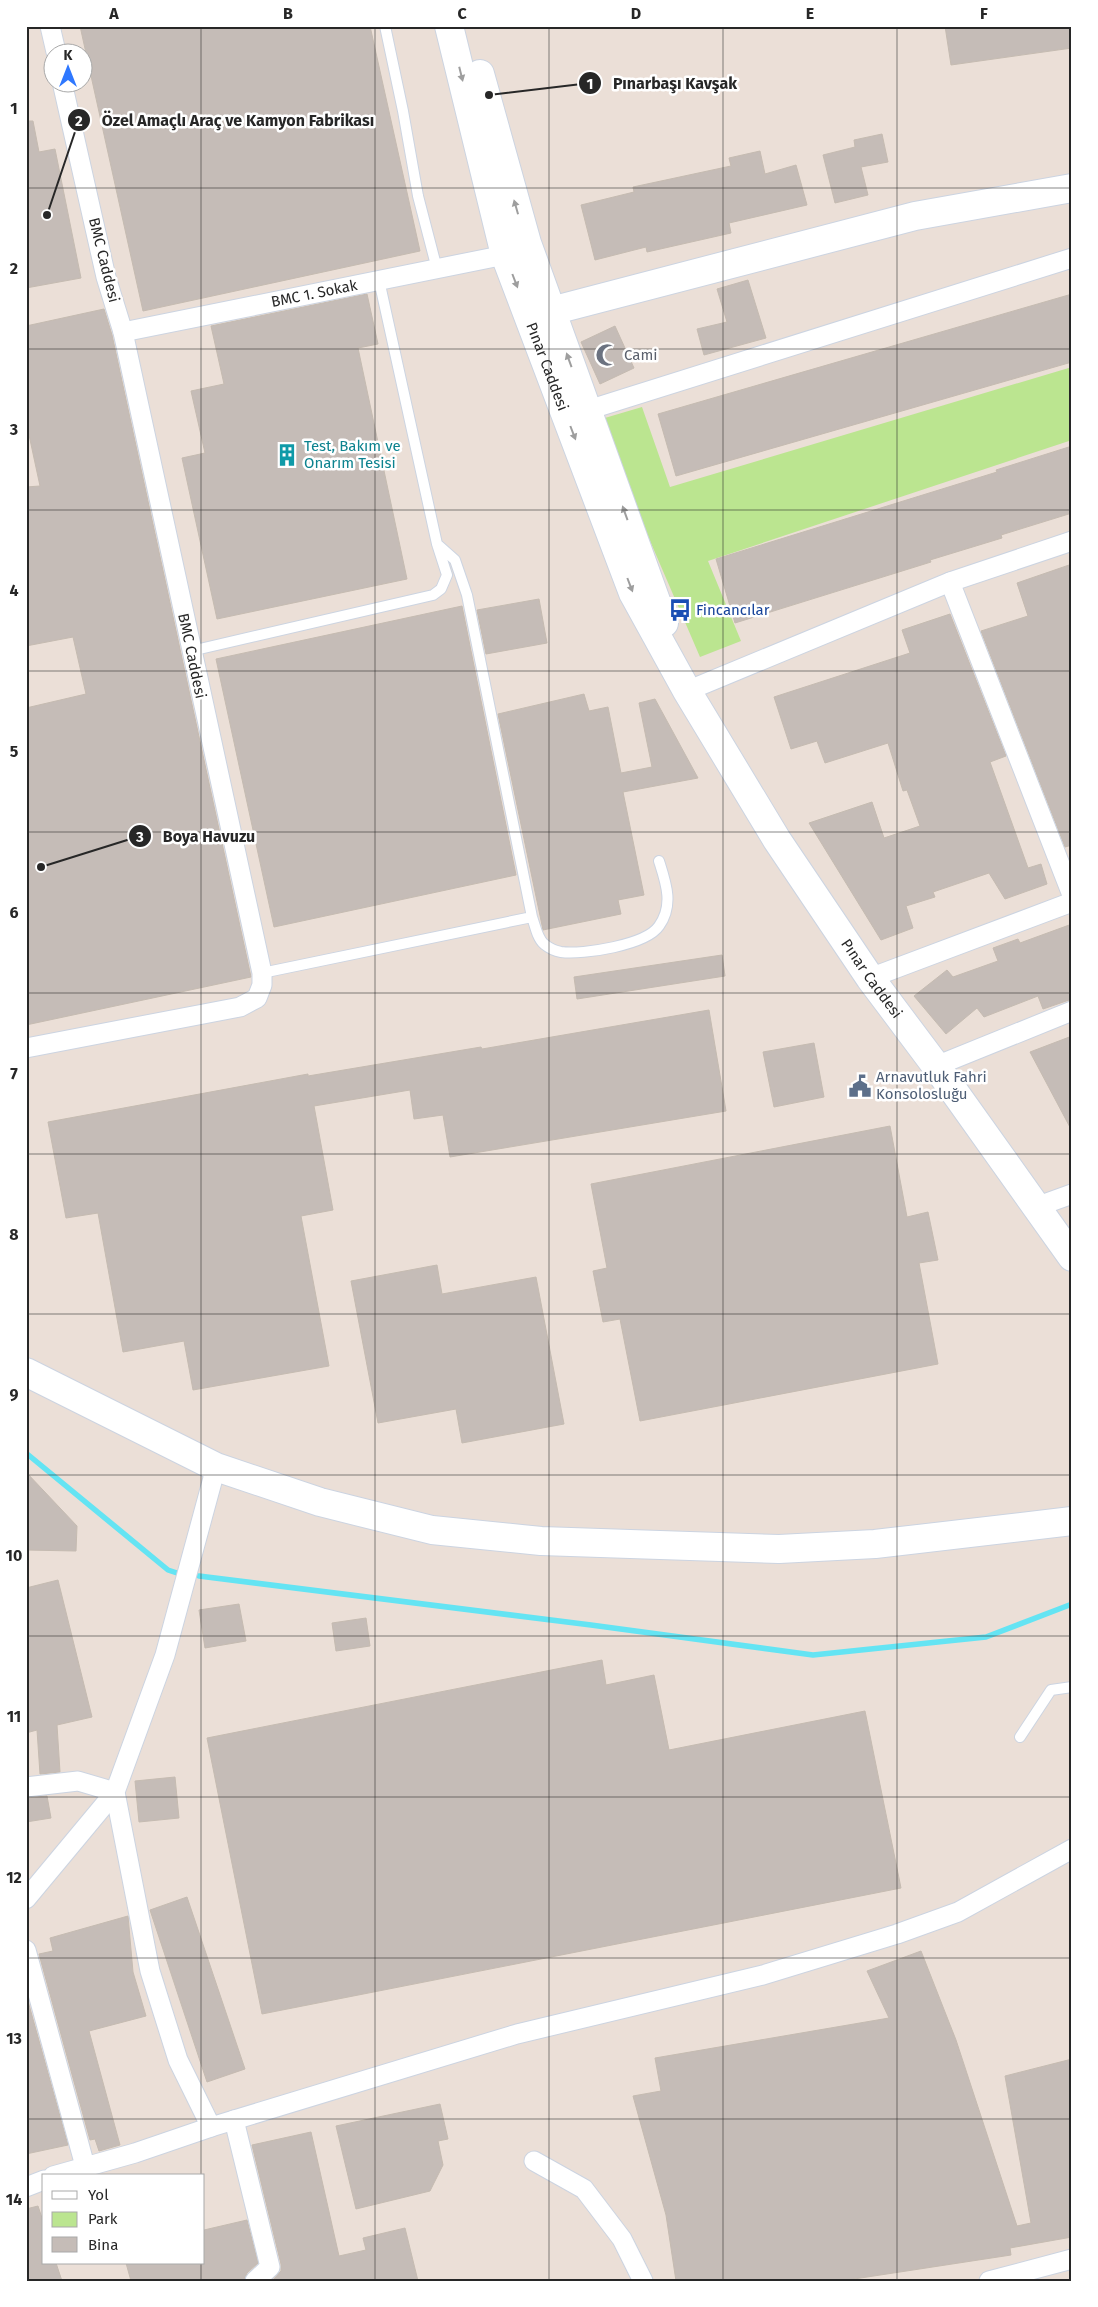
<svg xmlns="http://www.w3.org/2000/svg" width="1098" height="2307" font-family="'Fira Sans',sans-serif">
<rect width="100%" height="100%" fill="#ebdfd7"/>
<path fill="#bbe590" d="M1072,367V440L708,561L741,641L700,657L598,420L642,407L670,487Z"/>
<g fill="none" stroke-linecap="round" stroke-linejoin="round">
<path stroke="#64e4f3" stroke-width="5.5" d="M26,1453L168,1570L177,1573
M199,1576L591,1625L813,1655L986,1637L1072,1604"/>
</g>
<path fill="#c5bcb7" stroke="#c5bbb1" d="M80,26H370L420,251L143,311Z
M945,26H1072V48L951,65Z
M26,121H33L39,152L55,149L81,278L26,288Z
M882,134L888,162L861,167L868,195L835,203L823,155L855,147L854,140Z
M760,151L765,174L796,165L807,205L729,223L731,233L647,252L646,247L595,260L581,205L634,192L633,187L731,166L729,158Z
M748,280L766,338L704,355L697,329L727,322L717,289Z
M367,294L378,344L358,348L407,579L217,619L182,458L205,453L191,391L224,384L211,326Z
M1072,294V362L676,476L658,414Z
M104,309L112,335L251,977L26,1025V708L86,694L73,637L26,646V487L40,486L26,421V326Z
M615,326L634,368L600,384L581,342Z
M1072,446V513L1001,535L1002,538L930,560L931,562L735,623L716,559L997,472L996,470Z
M1072,564V845L1065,847L981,631L1028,616L1017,583Z
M539,599L547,643L486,654L477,610Z
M462,606L516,875L274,927L216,659Z
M950,614L1006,756L990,762L1028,868L1041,864L1047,884L1005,899L989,873L933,892L935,897L906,906L913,928L881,940L809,823L872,802L884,838L920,826L907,790L903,791L888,743L825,763L817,741L791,749L774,697L910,653L902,630Z
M584,694L589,711L608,707L621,773L652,767L639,703L655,699L698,778L623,792L644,895L618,900L621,914L543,930L498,714Z
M1072,924V999L1043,1009L1038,996L984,1017L977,1008L946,1034L914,996L947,970L953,977L998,961L993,948L1018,939L1020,943Z
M722,955L725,976L577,999L574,977Z
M709,1010L726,1111L450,1157L443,1115L414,1119L410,1090L314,1106L333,1210L301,1216L329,1366L193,1390L184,1341L123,1352L98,1213L66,1218L48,1122L308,1074V1076L481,1047L482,1049Z
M1072,1036V1131L1030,1052Z
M814,1043L824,1097L774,1107L763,1052Z
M890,1126L907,1217L928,1212L938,1260L919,1263L938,1364L640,1421L620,1319L603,1322L593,1271L607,1268L591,1184Z
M437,1265L442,1294L536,1277L564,1424L462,1443L456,1409L378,1423L351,1281Z
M26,1472L77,1526L76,1551L26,1550Z
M58,1580L92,1717L57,1725L60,1772L40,1774L37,1730L26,1733V1588Z
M239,1604L246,1641L205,1648L199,1610Z
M366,1618L370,1646L336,1651L332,1623Z
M602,1660L606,1685L654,1675L669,1750L865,1711L901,1888L262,2014L207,1738Z
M175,1777L179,1818L139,1822L135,1781Z
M47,1796L51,1818L26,1822V1798Z
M187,1897L245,2069L207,2082L150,1910Z
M128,1916L133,1972L146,2016L89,2031L120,2145L99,2151L95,2139L90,2140L39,1954L53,1951L50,1938Z
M921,1951L956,2040L1017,2226L1031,2223L1005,2076L1072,2059V2237L1010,2248L1011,2255L841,2281H676L666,2215L633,2096L661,2091L655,2058L889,2018L867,1971Z
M26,1994L68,2145L26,2154Z
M440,2104L448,2139L438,2141L443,2165L430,2191L356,2209L336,2126Z
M311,2132L339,2256L366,2250L363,2238L405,2228L418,2281H272L281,2271V2264L252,2145Z
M38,2206L44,2224V2263H56L62,2281H26V2209Z
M247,2220L258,2263L247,2273L244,2281H131L126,2263H204V2230Z"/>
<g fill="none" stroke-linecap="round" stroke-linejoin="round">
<defs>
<path id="lane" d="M385,26L403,111L418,196L437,269
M437,544L455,560L467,595L532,917C535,925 537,938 544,944C549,948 555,951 561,952C583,955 646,945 659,926C674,905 666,883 659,861
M191,651L433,595L441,589L447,575L437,544L379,280
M262,973L532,917
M1020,1737L1051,1690L1072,1687"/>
<g id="street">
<path d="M50,26L56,52"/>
<path id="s1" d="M123,332L505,255"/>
<path d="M588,410L1072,258"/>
<path d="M950,582L1072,895"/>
<path d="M687,691L950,582L1072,541"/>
<path d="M870,978L1072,902"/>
<path d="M26,1048L240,1007L257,998L262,985V973L123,332L106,277L62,82"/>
<path d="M936,1066L1072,1011"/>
<path d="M1036,1207L1072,1194"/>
<path d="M26,1787L78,1781L115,1792L26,1899"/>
<path d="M26,1950L85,2166"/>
<path d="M234,2120L270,2267L255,2281"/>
<path d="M211,2127L178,2060L150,1971L115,1792L165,1655L216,1467"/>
<path d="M534,2161L584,2189L622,2239L643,2281"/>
<path d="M53,2176L135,2153L211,2127L517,2034L763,1975L897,1934L958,1912L1072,1849"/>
<path d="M26,2187L44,2180"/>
<path d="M989,2281L1072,2259"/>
</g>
<g id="secondary">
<path id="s2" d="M449,26L505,255L633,593L687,691L777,840L870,978L936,1066L1072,1257"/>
<path d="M480,74L527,243L664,623"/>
<path d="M551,311L915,216L1072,188"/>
<path d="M26,1372L216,1467L320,1502L432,1530L541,1541L779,1549L875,1544L1072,1521"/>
</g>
</defs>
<use href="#lane" stroke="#ccd4e1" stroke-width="12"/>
<use href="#street" stroke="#ccd4e1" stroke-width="21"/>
<use href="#secondary" stroke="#ccd4e1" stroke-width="30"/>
<use href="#lane" stroke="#fff" stroke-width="10"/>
<use href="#street" stroke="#fff" stroke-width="19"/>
<use href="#secondary" stroke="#fff" stroke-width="28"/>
</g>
<defs><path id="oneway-solid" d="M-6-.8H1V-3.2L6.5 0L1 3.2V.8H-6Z" transform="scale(1.25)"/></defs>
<g fill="#9e9e9e">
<use href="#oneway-solid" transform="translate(461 74) rotate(76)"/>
<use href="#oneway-solid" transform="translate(516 207) rotate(-106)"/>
<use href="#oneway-solid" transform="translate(515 281) rotate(69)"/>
<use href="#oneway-solid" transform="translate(569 360) rotate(-110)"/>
<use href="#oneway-solid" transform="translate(573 433) rotate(69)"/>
<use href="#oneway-solid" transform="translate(625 513) rotate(-110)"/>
<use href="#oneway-solid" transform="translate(630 585) rotate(69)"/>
</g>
<path fill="none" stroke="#272727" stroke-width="1" stroke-opacity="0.55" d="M201,26V2176M375,26V2281M549,26V2281M723,26V2281M897,26V2281M26,188H1072M26,349H1072M26,510H1072M26,671H1072M26,832H1072M26,993H1072M26,1154H1072M26,1314H1072M26,1475H1072M26,1636H1072M26,1797H1072M26,1958H1072M26,2119H1072M201,2263V2281"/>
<defs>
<symbol id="mosque-bare" viewBox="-9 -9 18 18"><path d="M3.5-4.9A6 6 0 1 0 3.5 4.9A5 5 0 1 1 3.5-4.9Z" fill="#6b7280" stroke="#fff" stroke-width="2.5" paint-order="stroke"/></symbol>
<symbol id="building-bare" viewBox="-9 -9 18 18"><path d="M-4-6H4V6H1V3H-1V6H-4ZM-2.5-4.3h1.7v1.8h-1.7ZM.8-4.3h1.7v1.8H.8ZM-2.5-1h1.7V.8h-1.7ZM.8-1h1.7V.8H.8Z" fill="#0f9aa8" stroke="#fff" stroke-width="2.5" paint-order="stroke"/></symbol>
<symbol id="bus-bare" viewBox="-9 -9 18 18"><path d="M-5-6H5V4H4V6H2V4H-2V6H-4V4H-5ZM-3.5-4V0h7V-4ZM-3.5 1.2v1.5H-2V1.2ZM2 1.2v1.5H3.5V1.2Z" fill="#1a4fb4" stroke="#fff" stroke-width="2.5" paint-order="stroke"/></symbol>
<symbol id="civic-bare" viewBox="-9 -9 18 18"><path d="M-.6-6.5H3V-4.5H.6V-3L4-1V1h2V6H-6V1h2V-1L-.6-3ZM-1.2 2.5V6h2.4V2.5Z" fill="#5c6f8a" stroke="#fff" stroke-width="2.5" paint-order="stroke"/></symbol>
</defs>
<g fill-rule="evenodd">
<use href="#mosque-bare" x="591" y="339" width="32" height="32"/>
<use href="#building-bare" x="271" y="439" width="32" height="32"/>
<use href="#bus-bare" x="664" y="594" width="32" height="32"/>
<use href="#civic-bare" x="844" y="1070" width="32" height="32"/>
</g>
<g text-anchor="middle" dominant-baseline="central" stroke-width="5" stroke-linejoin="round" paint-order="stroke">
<g font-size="15" fill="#272727" stroke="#fff">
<text transform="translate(104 260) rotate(76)">BMC Caddesi</text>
<text stroke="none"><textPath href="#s1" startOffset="195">BMC 1. Sokak</textPath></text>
<text stroke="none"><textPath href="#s2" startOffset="355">Pınar Caddesi</textPath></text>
<text transform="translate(192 656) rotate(78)">BMC Caddesi</text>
<text stroke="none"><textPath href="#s2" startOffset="1051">Pınar Caddesi</textPath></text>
</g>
<g font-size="15" fill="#5b616d" stroke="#fff" text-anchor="start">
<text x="624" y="355">Cami</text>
</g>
<g font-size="15" fill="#0d838f" stroke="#fff" text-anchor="start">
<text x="304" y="446">Test, Bakım ve<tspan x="304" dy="17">Onarım Tesisi</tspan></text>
</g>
<g font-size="15" fill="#164399" stroke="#fff" text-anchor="start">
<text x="696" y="610">Fincancılar</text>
</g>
<g font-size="15" fill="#4e5e75" stroke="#fff" text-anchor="start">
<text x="876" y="1077">Arnavutluk Fahri<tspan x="876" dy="17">Konsolosluğu</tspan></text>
</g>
</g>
<path fill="none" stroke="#272727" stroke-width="2" d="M489 95L590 83M47 215L79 120M41 867L140 836"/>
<g fill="#272727" stroke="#fff" stroke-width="2">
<circle cx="489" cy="95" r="5"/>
<circle cx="47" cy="215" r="5"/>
<circle cx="41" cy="867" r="5"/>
<circle cx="590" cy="83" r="12"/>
<circle cx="79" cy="120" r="12"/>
<circle cx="140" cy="836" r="12"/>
</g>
<g font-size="15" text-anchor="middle" font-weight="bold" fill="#fff">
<text x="590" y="89">1</text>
<text x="79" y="126">2</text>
<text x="140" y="842">3</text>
</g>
<g font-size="16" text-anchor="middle" font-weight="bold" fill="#272727" stroke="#fff" stroke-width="5" stroke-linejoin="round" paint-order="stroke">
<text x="675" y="89">Pınarbaşı Kavşak</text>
<text x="238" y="126">Özel Amaçlı Araç ve Kamyon Fabrikası</text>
<text x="209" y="842">Boya Havuzu</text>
</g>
<rect width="1098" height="2307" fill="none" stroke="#ffffff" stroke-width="55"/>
<rect x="42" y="2174" width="162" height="90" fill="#ffffff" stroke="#a9a9a9"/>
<rect x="52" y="2191" width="25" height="8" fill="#ffffff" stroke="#a9a9a9"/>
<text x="88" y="2200" font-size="15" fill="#272727">Yol</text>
<rect x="52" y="2212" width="25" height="15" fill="#bbe590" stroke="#a9a9a9"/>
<text x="88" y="2224" font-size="15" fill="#272727">Park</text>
<rect x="52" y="2237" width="25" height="15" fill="#c5bcb7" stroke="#a9a9a9"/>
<text x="88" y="2250" font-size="15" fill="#272727">Bina</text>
<g transform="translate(68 68)"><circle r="24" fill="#ffffff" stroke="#a9a9a9"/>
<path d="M0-4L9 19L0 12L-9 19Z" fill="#2f78ff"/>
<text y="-8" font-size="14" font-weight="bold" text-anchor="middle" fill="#272727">K</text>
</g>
<rect x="28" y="28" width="1042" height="2252" fill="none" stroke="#272727" stroke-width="2"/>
<g font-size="16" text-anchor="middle" font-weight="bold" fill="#272727">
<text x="114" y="19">A</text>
<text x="288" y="19">B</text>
<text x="462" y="19">C</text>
<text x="636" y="19">D</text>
<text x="810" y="19">E</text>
<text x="984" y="19">F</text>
<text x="14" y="114">1</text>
<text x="14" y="274">2</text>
<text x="14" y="435">3</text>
<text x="14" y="596">4</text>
<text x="14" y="757">5</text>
<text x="14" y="918">6</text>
<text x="14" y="1079">7</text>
<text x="14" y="1240">8</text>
<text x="14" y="1400">9</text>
<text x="14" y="1561">10</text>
<text x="14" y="1722">11</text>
<text x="14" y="1883">12</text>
<text x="14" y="2044">13</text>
<text x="14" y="2205">14</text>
</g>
</svg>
